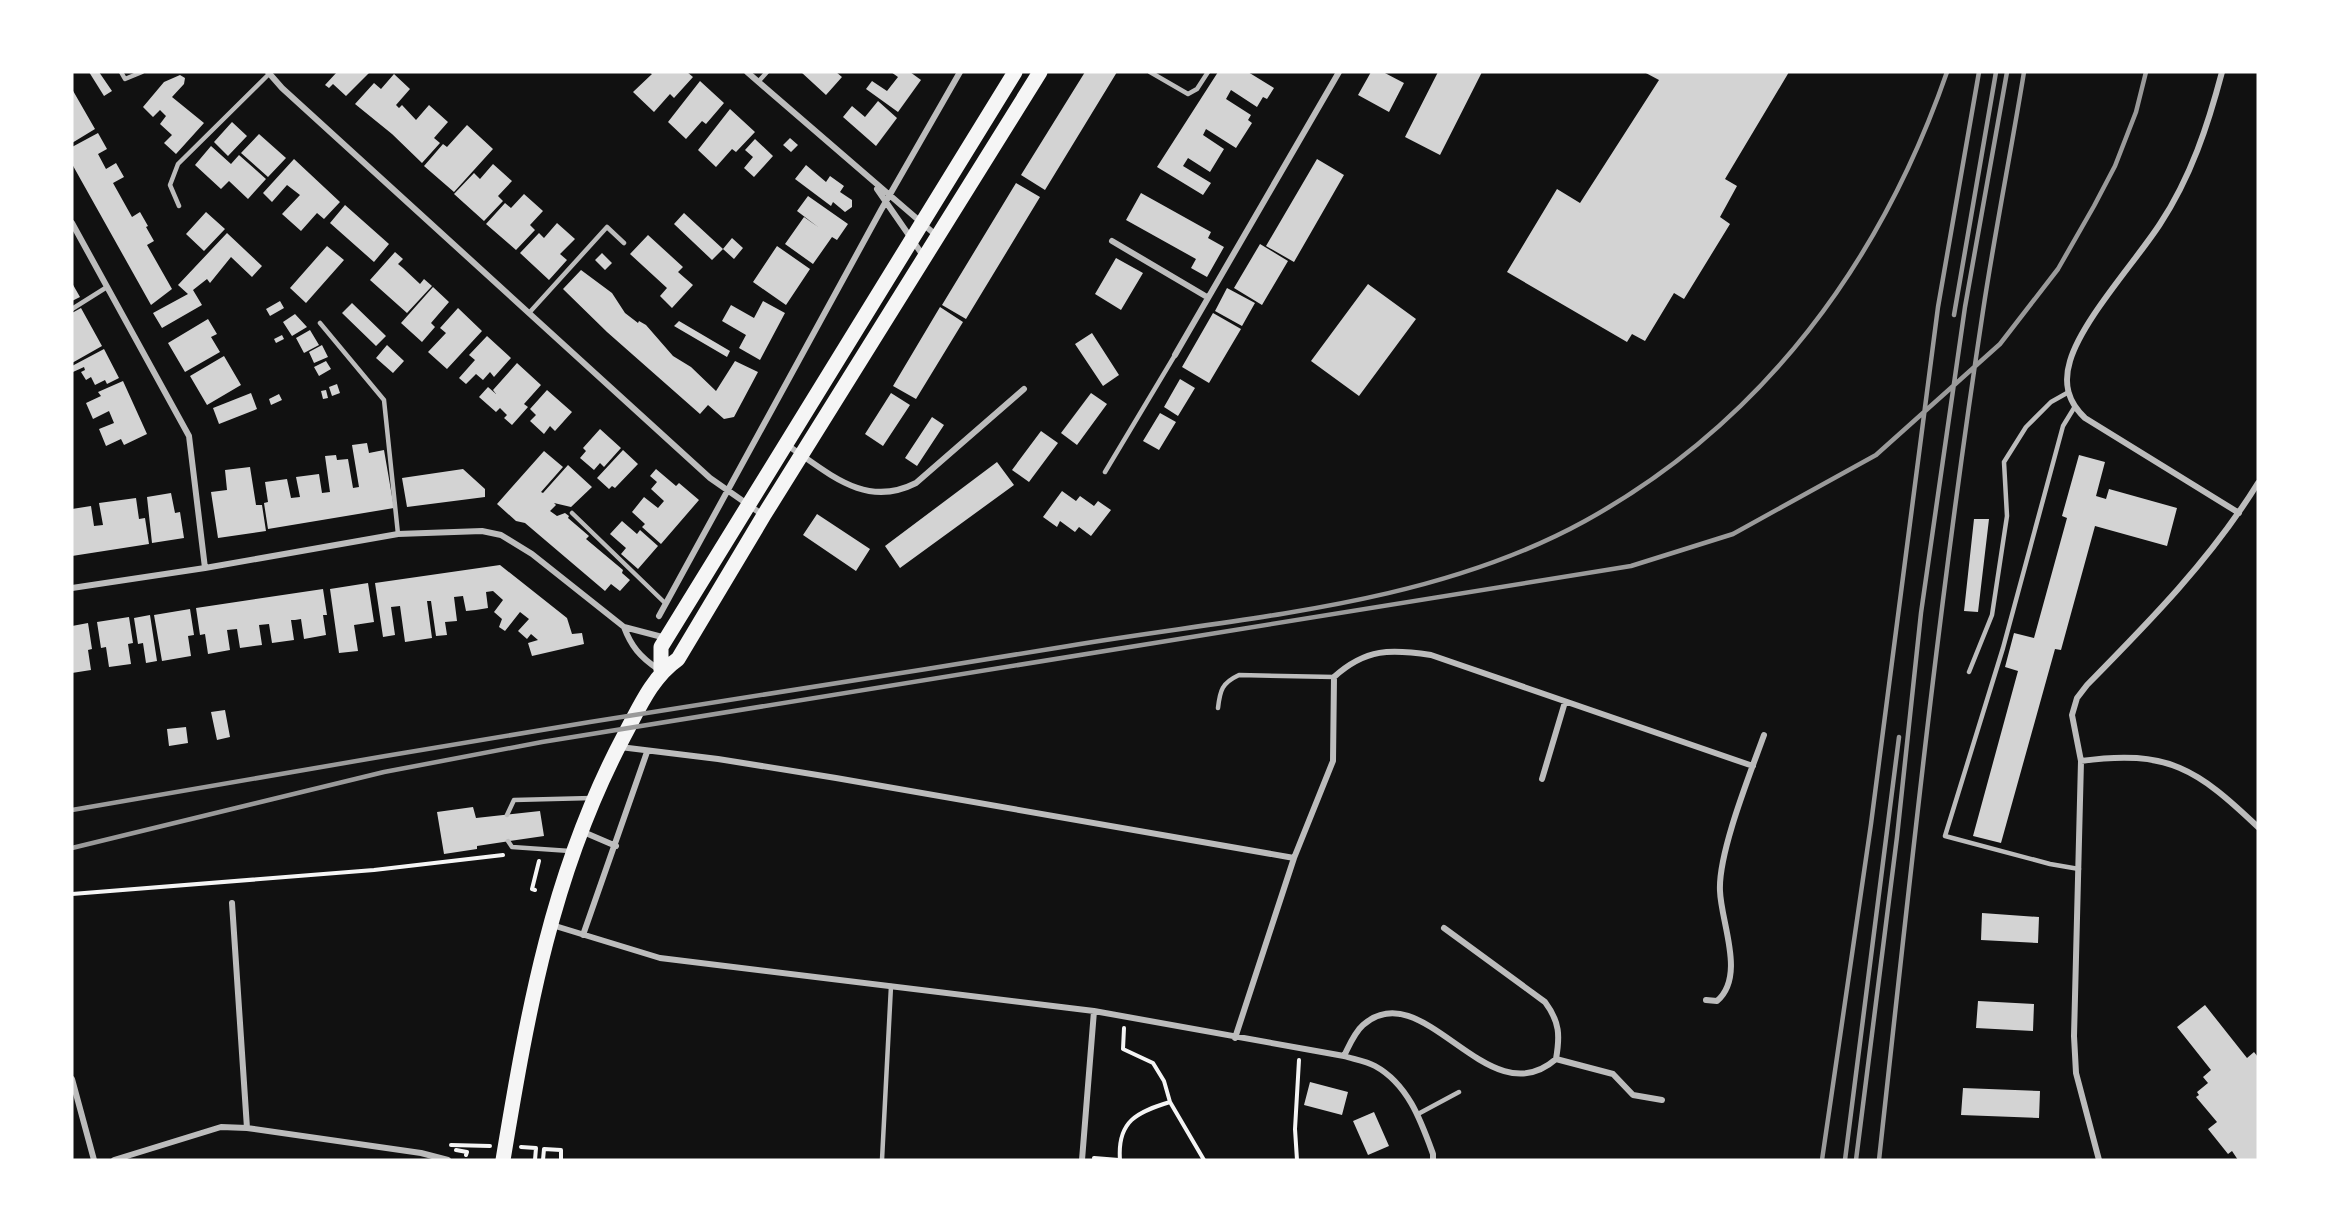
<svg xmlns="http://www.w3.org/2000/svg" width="2330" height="1232" font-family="Figtree,sans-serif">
<rect width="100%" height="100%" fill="#111"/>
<path fill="#d3d3d3" d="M89,72H99L112,91L104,96Z
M337,72H370L346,96L333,84L329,88L325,85Z
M649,72H687L693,77L674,98L670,94L654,112L633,92L652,74Z
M801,72H836L842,77L826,95Z
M891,72H910L921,80L898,112L866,89L872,81L887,91L898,77Z
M1085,72H1117L1045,190L1021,175Z
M1218,72H1248L1274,88L1267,99L1263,97L1257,107L1231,90L1226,99L1251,115L1248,120L1252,123L1236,148L1206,129L1203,135L1224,149L1210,172L1188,158L1183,166L1211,183L1203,195L1157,167Z
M1371,72H1383L1404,83L1389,112L1358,95Z
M1438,72H1482L1440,155L1405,137Z
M1644,72H1789L1725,179L1737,186L1720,217L1730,224L1684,299L1674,293L1645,341L1632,334L1627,342L1507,272L1557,189L1580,203L1659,80Z
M394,74L410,89L396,105L399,108L402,105L416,120L429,105L448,122L434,138L440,143L422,163L392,134L355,104L374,83L381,89Z
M180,75L185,78L184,84L172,97L204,123L176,154L164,143L172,135L160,124L166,116L160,110L153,117L143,107L164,82Z
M700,81L724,103L706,124L702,121L686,139L668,122Z
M72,89L95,129L72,143Z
M878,101L897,118L876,146L843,117L852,106L865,117Z
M730,109L755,132L736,152L732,149L716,167L698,150Z
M232,122L247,136L228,156L214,142Z
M467,125L493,149L454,192L424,166L443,144L447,147Z
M98,133L107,149L98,154L106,169L116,163L124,177L113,183L132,217L140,212L148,226L146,227L154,241L147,245L172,289L151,305L72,164V147Z
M259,134L286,158L268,177L241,153Z
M790,138L798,145L791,152L783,145Z
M755,139L773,156L754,177L744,168L753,157L745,150Z
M211,146L231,164L239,155L266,179L248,199L229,181L221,189L195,165Z
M294,159L340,202L324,219L317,213L301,231L282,214L300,195L287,185L272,202L263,193Z
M1317,159L1344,175L1294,262L1266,246Z
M493,164L512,181L498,196L503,201L484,221L454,194L474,173L480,179Z
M806,165L826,182L830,176L844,186L840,192L852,200V207L845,212L833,202L831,206L795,179Z
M1016,183L1040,197L966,319L942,305Z
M1141,193L1211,232L1208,238L1224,247L1207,277L1191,268L1196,259L1126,220Z
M524,194L543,211L530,225L535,230L516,250L486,224L505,203L511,208Z
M808,196L848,224L837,240L832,237L813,264L785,244L804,217L818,227L797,211Z
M345,205L389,244L374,262L330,223Z
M206,212L225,229L204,251L186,234Z
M684,213L723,249L712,260L674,224Z
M557,223L575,239L560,254L567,260L549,280L520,253L539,233L544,238Z
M227,233L262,266L252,277L231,257L210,283L207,279L193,290L202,305L162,328L153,313L188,294L178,285Z
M648,235L683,267L678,272L693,285L672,308L660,296L667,288L630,254Z
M732,238L743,248L734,259L723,249Z
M1260,244L1288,261L1262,305L1234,288Z
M327,246L344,260L306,303L290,288Z
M777,246L810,269L786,305L753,282Z
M395,252L403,259L398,264L403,268L420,284L424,279L432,286L407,313L370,280Z
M602,253L612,263L605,270L595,260Z
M1116,258L1143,273L1121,310L1095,294Z
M581,270L612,293L625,313L638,323L639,321L646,325L673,356L691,367L716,391L735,361L758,372L734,417L724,419L708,405L700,414L607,332L563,289Z
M72,283L80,297L72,301Z
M1368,284L1416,319L1359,396L1311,361Z
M433,287L449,302L431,323L435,327L422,342L401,323Z
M1227,288L1255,303L1242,326L1215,311Z
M280,301L284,308L270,316L266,309Z
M763,301L785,313L760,360L739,348L746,335L722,321L731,305L754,318Z
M352,303L386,336L376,346L342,313Z
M940,307L963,322L916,399L893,386Z
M81,308L102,346L72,363V313Z
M458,308L482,331L447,369L428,352L446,333L440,328Z
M1213,313L1241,329L1209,383L1182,367Z
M295,314L307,327L292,336L283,322Z
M208,319L217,334L211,337L220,352L185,372L168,343Z
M679,321L730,351L727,357L674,326Z
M310,330L319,345L304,353L296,338Z
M1092,333L1119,375L1103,386L1075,344Z
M282,335L284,339L276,343L274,339Z
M487,336L511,358L494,377L490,372L483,380L476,374L466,384L459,378L475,360L469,355Z
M322,345L328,357L314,363L309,352Z
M387,345L404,361L393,373L376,358Z
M104,349L119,378L107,384L105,380L95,385L91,377L86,380L81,372L85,370L84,367L73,372L72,366Z
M224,356L241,385L207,405L190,376Z
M326,361L331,369L319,376L314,367Z
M517,363L541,385L524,404L528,407L512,425L504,418L507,415L500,408L496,412L479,397L488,387L496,394L493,390Z
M1180,379L1195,388L1178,416L1164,407Z
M123,381L147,434L124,445L121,439L106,446L99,429L114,423L109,411L93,419L86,403L101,396L98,392Z
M337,384L340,393L332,396L329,387Z
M326,390L328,398L323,399L321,391Z
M547,390L572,412L555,431L550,426L544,434L530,421L536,415L530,409Z
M251,393L257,409L219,424L213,408Z
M891,393L910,405L883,446L865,434Z
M1091,393L1107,404L1077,445L1061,433Z
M279,394L282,400L271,405L269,399Z
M1160,413L1176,422L1159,450L1143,441Z
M932,417L944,425L917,466L905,458Z
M600,429L621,448L604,467L600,463L594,470L580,458L586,451L583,448Z
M1041,431L1058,443L1029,482L1012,470Z
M367,443L369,453L384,450L394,508L268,529L264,503L268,502L265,482L287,479L291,498L300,497L296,477L319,474L322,493L330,492L325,456L336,455L337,460L348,459L353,488L359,487L352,445Z
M623,450L638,464L615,488L612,486L609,489L597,478Z
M544,451L563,467L541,492L543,493L568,465L592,487L571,507L554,503L556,505L550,511L557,516L565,513L569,516L568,518L589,536L586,539L623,570L622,573L630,580L620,591L611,584L605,591L525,523L516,521L497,504Z
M2079,455L2105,462L2096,496L2106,499L2109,489L2177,508L2167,546L2095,526L2061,650L2055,649L2001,843L1973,836L2018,671L2005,667L2014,633L2034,638L2067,518L2062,516Z
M997,462L1014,485L900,568L885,546Z
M250,467L256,505H262L266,531L218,538L211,492L227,490L225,470Z
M463,469L485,489V497L407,507L402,478Z
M656,469L676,486L679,483L699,500L661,544L642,527L645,524L632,512L644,497L658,508L664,501L651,489L657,482L650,476Z
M1062,491L1076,501L1080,496L1094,506L1098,501L1111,510L1091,536L1079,527L1075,532L1060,521L1057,527L1043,517Z
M171,493L175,513L180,512L184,538L152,543L147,497Z
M136,498L139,519L145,518L149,544L72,556V509L91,506L94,526L103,525L99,503Z
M817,514L870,549L856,571L803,535Z
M1974,519H1989L1978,612L1964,611Z
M622,521L637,534L640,530L658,546L638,569L621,554L626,548L610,534Z
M500,565L567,618L572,634L582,633L584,644L532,656L528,643L538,640L531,634L527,639L518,631L529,619L520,612L505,631L499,627L502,619L494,612L503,600L493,591L486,592L488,608L476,610L466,611L463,596L454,597L457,621L445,622L447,635L436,636L431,601H427L432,638L405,642L400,606L391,607L395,635L383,637L375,583Z
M368,583L374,622L354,625L358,651L339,653L330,589Z
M323,589L327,615H323L326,635L304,639L301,619L295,620H291L294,640L272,643L269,624L259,625L262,645L240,648L237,629L227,630L230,650L208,654L205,634L200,635L196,608Z
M190,609L194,635L188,636L191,656L162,661L154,615Z
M150,615L157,661L146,663L143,643L138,644L134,618Z
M129,617L133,643L128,644L131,664L109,667L106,647L101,648L97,622Z
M88,623L92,649L88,650L91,670L72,673V626Z
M225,710L230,737L217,740L211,712Z
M186,727L188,743L169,746L167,729Z
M473,807L476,818L540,811L544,836L477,846V849L444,854L437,812Z
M1982,913L2039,917L2038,943L1981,940Z
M1978,1001L2034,1004L2033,1031L1976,1028Z
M2205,1005L2247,1058L2254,1052L2258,1057V1160H2238L2232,1151L2228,1154L2208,1129L2217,1122L2196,1097L2199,1095L2197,1092L2208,1083L2203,1077L2211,1070L2177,1027Z
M1310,1082L1348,1092L1342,1115L1304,1105Z
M1963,1088L2040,1091L2039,1118L1961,1115Z
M1374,1112L1389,1146L1368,1155L1353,1121Z"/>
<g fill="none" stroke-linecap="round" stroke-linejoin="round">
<path stroke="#f5f5f5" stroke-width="4" d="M535,890L532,889L539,861
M72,894L374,870L503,855
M1124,1028L1123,1049L1153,1063L1164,1081L1170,1102L1204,1160
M451,1145L490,1146
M521,1147L536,1148L535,1160
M456,1150L467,1152L466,1155
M1094,1158L1119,1160
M543,1160L544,1149L561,1150V1160
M1120,1160C1117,1121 1137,1112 1170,1102
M1297,1160L1295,1129L1299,1060"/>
<path stroke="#bcbcbc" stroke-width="4.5" d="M121,72L125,79L142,72
M1150,72L1188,94L1197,89L1208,72
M758,82L767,72
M179,206L170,185L178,164L269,74
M72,309L107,287
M529,313L607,227L624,243
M320,323L384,400L398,534
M2074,408L2063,426L2003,648L1945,836L2050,864L2079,869
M1105,472L1175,355
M572,513L665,603
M1969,672L1992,615L2007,516L2004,462L2026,427L2051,402L2067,393
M1218,708C1220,690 1222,683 1239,675L1334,677
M507,815L514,800L592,798
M508,841L512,847L570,851
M1418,1114L1459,1092
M882,1160L891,986"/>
<path stroke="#bcbcbc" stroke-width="6" d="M268,72L282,88L710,478L763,515
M747,72L937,236
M2222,72C2208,125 2191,177 2160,224C2136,261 2082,320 2070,361C2063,384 2068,402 2085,418L2239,513
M877,189L924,257
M72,223L189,436L205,568
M1112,241L1207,297
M1175,355L1339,72
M787,445C829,473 865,509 916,483L1024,389
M72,588L205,568L398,534L482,531L501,535L532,554L624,627L666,638
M659,616L881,210L960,72
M624,627C631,646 640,657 658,669
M620,747L718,759L836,778L1294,858
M2081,761C2168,749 2197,769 2258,827
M1542,779L1565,702
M581,831L616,846
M232,903L247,1128
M552,925L660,958L1094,1011L1344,1056C1353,1059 1366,1061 1375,1066C1408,1084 1421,1121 1433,1154V1160
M583,935L647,752
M1706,1000L1717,1001C1746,976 1721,923 1720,891C1718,853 1750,774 1764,735
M1235,1038L1294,858L1333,761L1334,677C1366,648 1391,649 1431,655L1753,766
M1344,1056C1349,1046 1354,1033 1363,1025C1424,972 1488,1119 1556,1059C1560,1036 1560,1022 1545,1002L1444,928
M1556,1059L1613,1074L1633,1095L1662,1100
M72,1079L94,1160
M114,1160L221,1127L247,1128L421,1153L448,1160
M1082,1160L1094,1011
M2099,1160L2076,1073L2074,1036L2081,761L2072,715L2077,698L2087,685C2150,621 2211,559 2258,483"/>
<path stroke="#f5f5f5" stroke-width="15" d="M661,670V647L1015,72
M503,1160C528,1010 552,872 624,736C639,708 652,677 678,659L764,515L1040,72"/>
<path stroke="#9a9a9a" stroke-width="4.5" d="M1954,315L1996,72
M72,810C245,780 417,750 590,722C746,696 901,674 1056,648C1234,617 1425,609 1585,521C1764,422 1881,262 1947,72
M72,848L384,772L542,742L1631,566L1733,534L1876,455L2000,344L2058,269L2094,206L2115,166L2136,112L2146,72
M1822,1160L1871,824L1938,307L1979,72
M1845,1160L1899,737
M1856,1160L1897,837L1921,613L1965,307L2007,72
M1879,1160C1910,877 1940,593 1983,311C1995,231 2011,152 2024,72"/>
</g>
<rect width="2330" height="1232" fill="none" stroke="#ffffff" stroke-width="147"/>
</svg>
